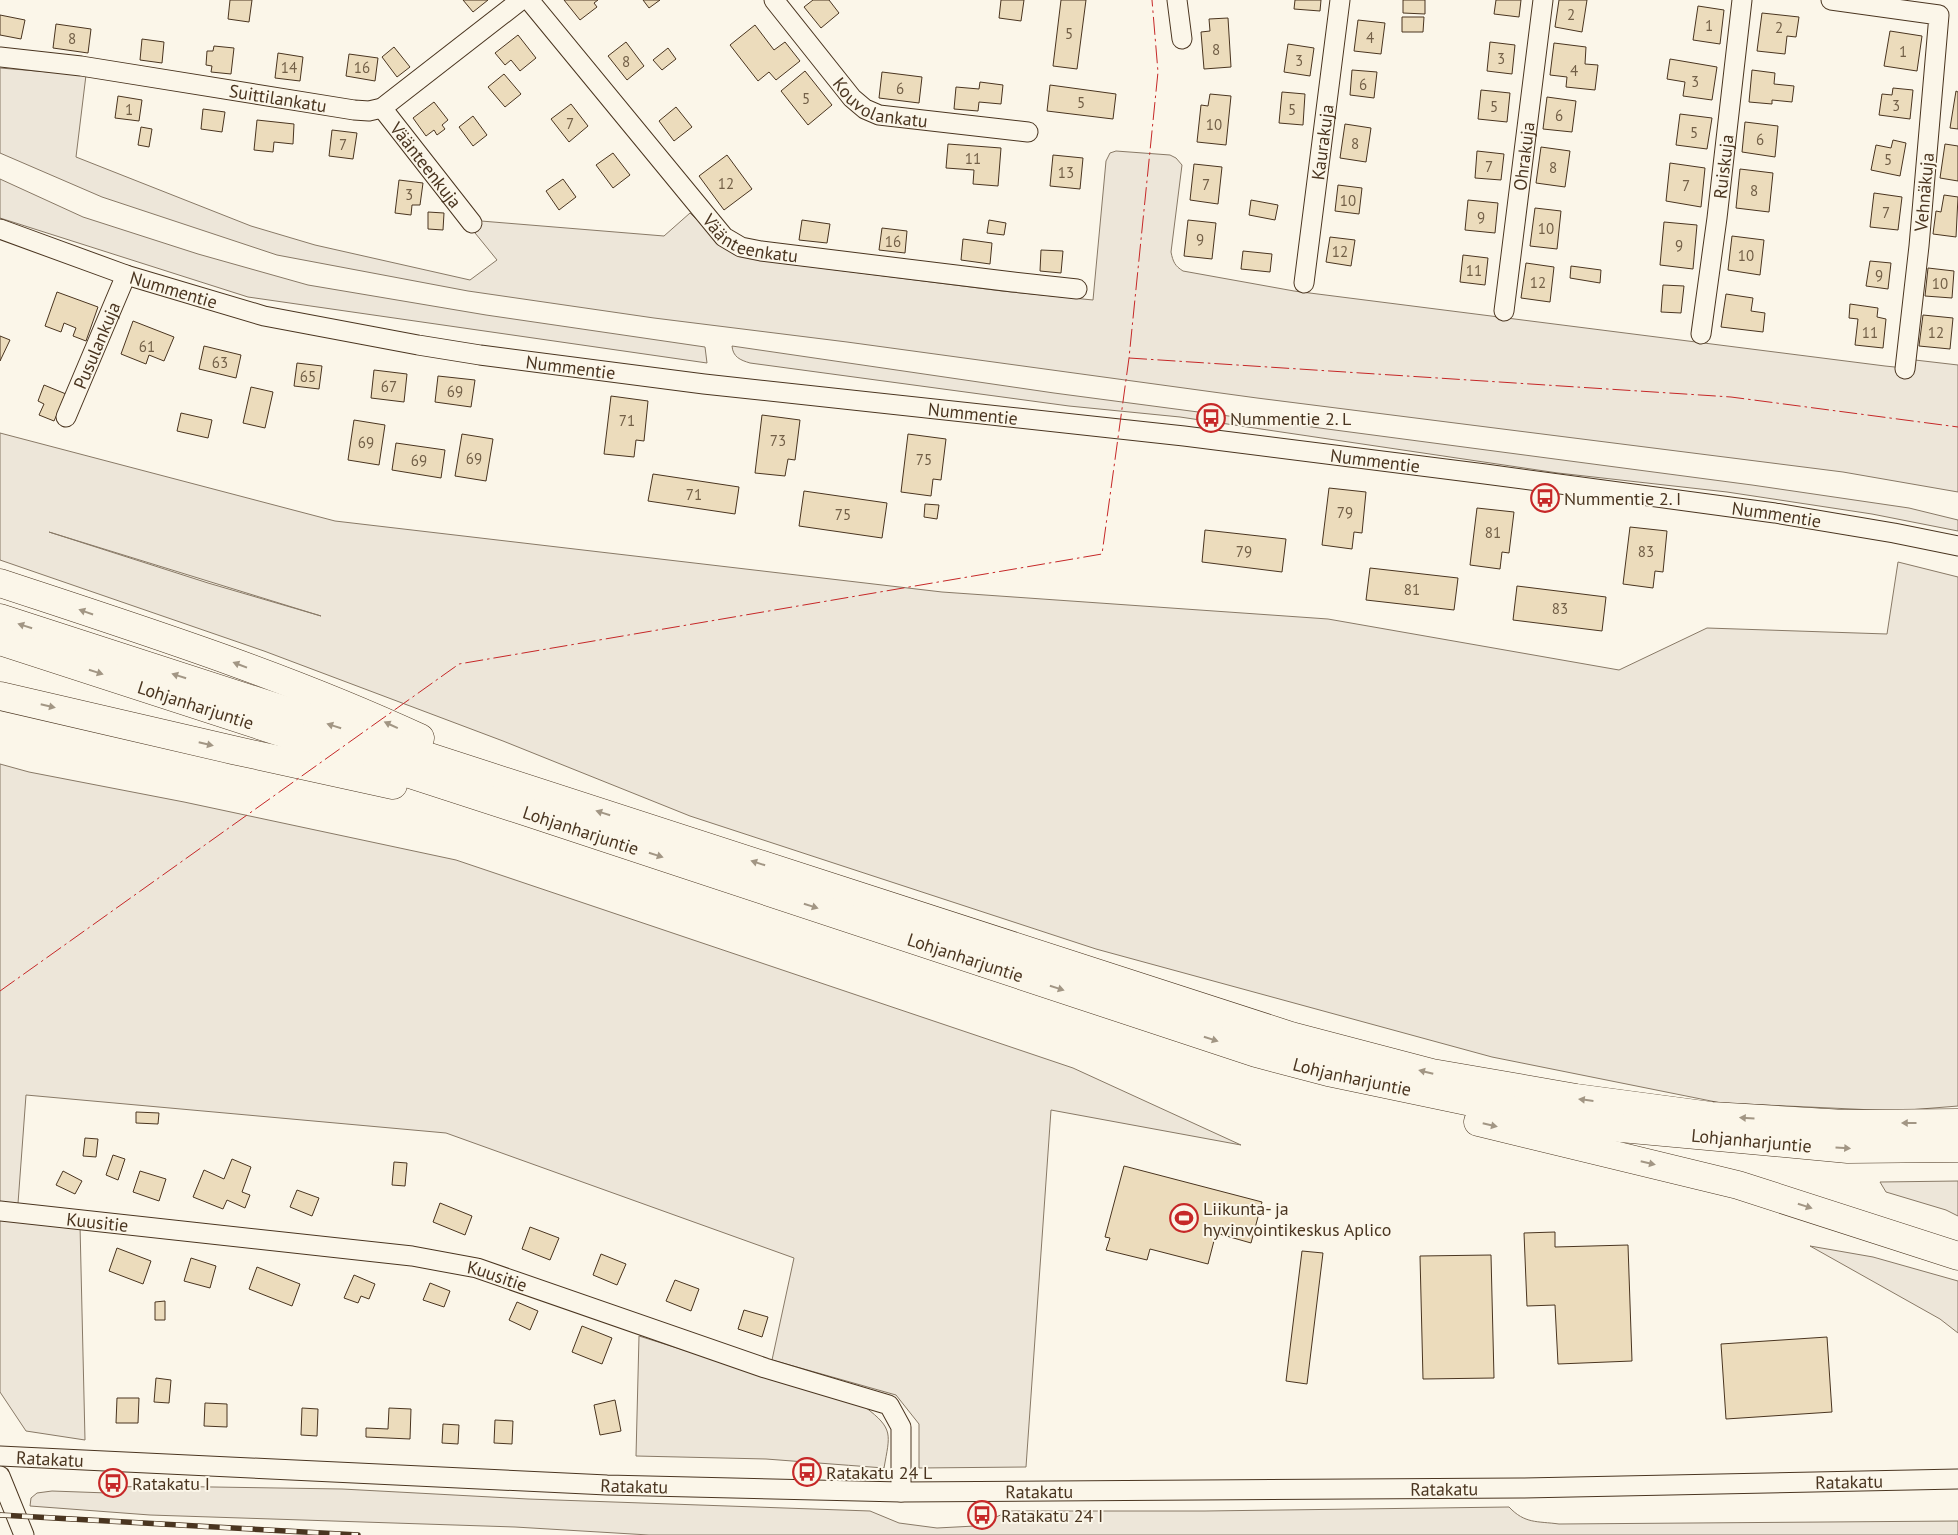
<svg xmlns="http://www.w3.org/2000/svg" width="1958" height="1535" font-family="'PT Sans',sans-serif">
<rect width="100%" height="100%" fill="#fbf6e9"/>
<path fill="#ede6d9" stroke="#887966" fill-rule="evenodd" d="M0,68L86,75L76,157L251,226L315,245L470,280L497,260L471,228L481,221L664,236L690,213L715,238L774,262L1002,291L1093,300L1106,161L1110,153L1116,151L1170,155L1176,158L1182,165L1171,252C1173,262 1175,266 1183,271L1294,291L1885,366L1914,369L1915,360L1958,365V492L1843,472L1257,398L847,342L654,318L468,291L277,255L102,197L0,153Z
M0,179L83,217L198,254L308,285L486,315L705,347L707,363L248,297L0,218Z
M732,346L1054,393L1752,485L1909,508L1958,520V531L1872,514L1727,492L1558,473L1180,417L1069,406L750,363C740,360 733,357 732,346Z
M0,433L335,521L942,592L1328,619L1619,670L1707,628L1887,634L1898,562L1958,577V1106L1896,1111L1721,1103L1492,1057L1096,949L690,816L503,741L264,651L0,560ZM49,532L321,616L208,583Z
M0,764L29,772L184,802L456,860L1073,1068L1241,1145L1051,1110L1026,1467L919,1468V1424L896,1395L772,1360L794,1258L446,1133L26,1095L17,1217L80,1225L85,1440L26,1431L0,1392Z
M1958,1181V1216L1946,1210L1886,1192L1880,1182Z
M1810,1246L1873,1257L1958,1281V1333L1940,1319Z
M639,1336L865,1407C894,1429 890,1434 884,1468L766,1459L636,1456Z
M148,1486L342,1489L528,1499L870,1511L899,1523L937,1528L975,1526L1010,1511H1205L1509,1507C1525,1524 1537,1521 1559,1524L1958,1521V1535H649L515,1527L150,1515L30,1506L31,1498L37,1493L52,1491L108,1493L123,1487Z"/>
<path fill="#ecdcbc" stroke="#4a3520" d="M230,0H252L249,22L228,19Z
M463,0H488L473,12Z
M564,0H598L594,3L597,7L580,20Z
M643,0H660L649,8Z
M813,0H829L839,13L821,28L804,7Z
M1001,0H1024L1021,21L999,18Z
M1061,0H1086L1077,69L1053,66Z
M1295,0H1321L1320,11L1294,9Z
M1403,0H1425V14L1403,13Z
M1496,0H1521L1519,17L1494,14Z
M1559,0H1587L1582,32L1555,27Z
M1698,6L1724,10L1720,44L1693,40Z
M1762,13L1799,17L1796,37L1787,36L1785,54L1757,51Z
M0,15L25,20L21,39L0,35Z
M1402,17H1424L1423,32H1402Z
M1228,18L1231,67L1204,69L1201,32L1210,31L1209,19Z
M1358,20L1385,23L1381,54L1354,51Z
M56,24L91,29L88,53L53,48Z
M755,25L774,50L785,42L800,61L776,80L769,72L758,81L730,45Z
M1890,31L1922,36L1917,71L1884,66Z
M518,35L536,58L520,71L511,60L505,65L495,53Z
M142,39L164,42L162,63L140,60Z
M626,42L644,66L627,80L608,56Z
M1490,42L1515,45L1512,74L1487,71Z
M1554,43L1586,47L1585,64L1598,65L1595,90L1566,87L1567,77L1550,75Z
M1288,44L1314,48L1310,76L1284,72Z
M214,46L234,48L231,74L211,72L212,66L206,65L207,51H213Z
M394,47L410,67L397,77L382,57Z
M668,48L676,59L662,70L653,60Z
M278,53L303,57L300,81L275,78Z
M349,54L378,58L375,81L346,76Z
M1670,59L1717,67L1712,100L1683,96L1685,82L1667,79Z
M1352,70L1377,72L1374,98L1350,95Z
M1752,70L1775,73L1774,84L1794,86L1792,102L1772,100V104L1749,102Z
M805,71L832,105L808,125L781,91Z
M882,72L922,77L919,103L879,98Z
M504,74L521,94L505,107L488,87Z
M980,82L1003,85L1001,104L979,102L978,111L954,109L956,87L979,89Z
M1050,85L1116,94L1113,119L1047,111Z
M1893,88L1913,90L1910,119L1879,115L1882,94L1892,95Z
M1481,90L1510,93L1507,122L1478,119Z
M1956,91L1958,92V129L1950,128Z
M1282,92L1305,94L1303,125L1279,123Z
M1210,94L1231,96L1226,145L1197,142L1201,105L1208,106Z
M118,96L142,100L139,121L115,118Z
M1547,97L1576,101L1572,132L1543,129Z
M434,102L448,120L442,125L445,129L437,135L434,130L426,136L413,118Z
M571,104L588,126L569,142L551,119Z
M676,107L692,127L674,141L659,121Z
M203,109L225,112L222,132L201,129Z
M1680,114L1712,118L1707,149L1676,145Z
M473,116L487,135L473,146L459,127Z
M257,120L294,124L293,144L274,142L273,152L254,150Z
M1745,122L1778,126L1775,157L1742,152Z
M1345,124L1371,128L1366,162L1340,158Z
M141,127L152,129L149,147L138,145Z
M332,130L357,133L353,159L329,156Z
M1893,140L1906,143L1900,176L1871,170L1876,145L1891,148Z
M948,144L1001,148L998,186L973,184L974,170L946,168Z
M1945,144L1958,146V181L1940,178Z
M1541,147L1570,151L1565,187L1536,183Z
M1477,151L1504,154L1501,180L1475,178Z
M613,153L630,175L613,188L596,165Z
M727,155L752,189L724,210L699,176Z
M1053,155L1083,158L1080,189L1050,186Z
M1670,163L1705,168L1701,207L1666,201Z
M1194,164L1222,167L1218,204L1190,200Z
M1740,169L1773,173L1769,212L1736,208Z
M563,179L576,197L559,210L546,191Z
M399,180L423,183L420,205H412L411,215L395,213Z
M1338,185L1362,188L1359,214L1335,211Z
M1874,193L1902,197L1898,230L1870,227Z
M1944,195L1958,197L1956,237L1933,234L1936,211L1941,212Z
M1251,200L1278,205L1275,220L1249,215Z
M1468,200L1498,203L1495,233L1465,230Z
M1535,208L1561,211L1557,249L1530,246Z
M428,212L444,213L443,230L428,229Z
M802,220L830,224L827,243L799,240Z
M989,220L1006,223L1004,235L987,233Z
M1188,220L1216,223L1212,259L1184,256Z
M1664,222L1697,225L1693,269L1660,265Z
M882,228L907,231L905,253L879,250Z
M1732,236L1764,240L1760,275L1728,270Z
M1330,237L1355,240L1351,266L1326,262Z
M963,239L992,243L990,264L961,260Z
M1041,250L1063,251L1061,273L1040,271Z
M1243,251L1272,254L1270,272L1241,269Z
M1463,255L1488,258L1485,285L1460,282Z
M1870,261L1891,263L1888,289L1866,286Z
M1526,263L1554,267L1550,302L1521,298Z
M1571,266L1601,270L1600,283L1570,278Z
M1928,268L1954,271L1952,298L1925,296Z
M1663,285L1684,286L1681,313L1661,312Z
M57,292L98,307L86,341L73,336L76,328L64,323L61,332L45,326Z
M1726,294L1753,298L1751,311L1765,313L1763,332L1721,327Z
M1850,304L1878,308L1877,317L1886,319L1883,348L1855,345L1858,319L1849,318Z
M1923,315L1953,318L1950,349L1919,346Z
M133,321L174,337L164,361L149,355L146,364L121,354Z
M0,336L10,340L0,361Z
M204,346L241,355L236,378L199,369Z
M297,363L322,366L319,389L294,386Z
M374,370L407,374L404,402L371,398Z
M438,376L475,380L471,407L435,402Z
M44,385L66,394L54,421L39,415L44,404L38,401Z
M251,387L273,392L265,428L243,423Z
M611,396L648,401L644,441L636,440L634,457L604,454Z
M181,413L212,420L208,438L177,431Z
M762,415L800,420L795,460L788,459L785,476L755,473Z
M354,420L385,425L379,465L348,460Z
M462,434L493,439L486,481L455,476Z
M908,434L946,439L941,480L933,479L931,496L901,492Z
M396,443L445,450L441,478L392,470Z
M653,474L739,487L735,514L648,501Z
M1329,488L1366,492L1362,533L1354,532L1352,549L1322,545Z
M804,491L887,503L882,538L799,526Z
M925,504L939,505L937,519L924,517Z
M1477,508L1514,512L1509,553L1502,552L1500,569L1470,565Z
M1630,527L1667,531L1663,572L1655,571L1653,588L1623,584Z
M1205,530L1286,539L1282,572L1202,562Z
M1370,568L1458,578L1454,610L1366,600Z
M1517,586L1606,597L1602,631L1513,620Z
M136,1112L159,1113L158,1124L136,1123Z
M85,1138L98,1139L96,1157L83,1156Z
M113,1155L125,1159L118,1180L106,1175Z
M232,1159L251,1167L242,1192L250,1195L245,1208L227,1200L223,1209L193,1197L204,1170L224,1179Z
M394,1162L407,1163L405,1186L392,1185Z
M1124,1166L1262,1202L1251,1243L1216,1233L1208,1264L1150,1249L1147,1260L1106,1250L1110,1238L1105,1237Z
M63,1171L82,1181L75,1194L56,1185Z
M140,1171L166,1179L159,1201L133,1192Z
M297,1190L319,1198L312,1216L290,1207Z
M440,1203L472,1216L465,1235L433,1222Z
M530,1227L559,1238L550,1260L522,1249Z
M1555,1232V1247L1628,1245L1632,1361L1558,1364L1555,1305L1527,1306L1524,1233Z
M117,1248L151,1261L143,1284L109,1271Z
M1302,1251L1323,1253L1307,1384L1286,1381Z
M601,1254L626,1264L617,1285L593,1275Z
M1491,1255L1494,1378L1423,1379L1420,1256Z
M191,1258L216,1266L210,1288L184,1281Z
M257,1267L300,1284L292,1306L249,1289Z
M354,1275L375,1284L369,1299L361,1296L358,1303L344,1298Z
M675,1280L699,1289L691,1311L666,1301Z
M430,1283L450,1291L444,1307L423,1300Z
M165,1301V1320H155V1302Z
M517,1302L538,1311L530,1330L509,1320Z
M744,1310L768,1317L762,1337L738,1329Z
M582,1326L612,1338L602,1364L572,1352Z
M1827,1337L1832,1412L1726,1419L1721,1344Z
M156,1378L171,1380L169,1403L154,1402Z
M117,1398H139L138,1423H116Z
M615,1400L621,1431L600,1435L594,1405Z
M205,1403L227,1404V1427L204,1426Z
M302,1408L318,1409L317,1436L301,1435Z
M389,1408L411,1409L410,1439L366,1437V1428L388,1429Z
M495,1420L513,1421L512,1444L494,1443Z
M443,1424L459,1425L458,1444L442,1443Z"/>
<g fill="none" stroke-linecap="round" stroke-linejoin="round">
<defs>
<g id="minor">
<path id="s1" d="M529,0L724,237L741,247L761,251L1013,282L1077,289"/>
<path id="s2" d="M774,0L852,98L865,109L879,115L1028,132"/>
<path d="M1177,0L1182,39"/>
<path d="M1831,0L1939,15L1919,246L1905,369"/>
<path id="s3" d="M0,57L81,66L354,110L369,111L382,108L521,0"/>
<path id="s4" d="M382,108L472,223"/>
<path id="s5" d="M0,229L126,275L264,316L418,345L480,355L704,384L1184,436L1485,474L1775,513L1894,533L1958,546"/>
<path id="s6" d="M1304,283L1340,0"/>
<path id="s7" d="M1504,311L1543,0"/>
<path id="s8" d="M1701,334L1717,218L1742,0"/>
<path id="s9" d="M66,417L126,275"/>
<path id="s10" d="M0,1211L412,1256L477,1268L765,1368L889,1405L901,1427V1492"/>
<path id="s11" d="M0,1456L607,1485L901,1492L1520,1488L1958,1479"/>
<path d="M0,1476L24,1535"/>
</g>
<g id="highway">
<path d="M0,583C142,630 284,675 420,738"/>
<path d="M0,618L1291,1036L1432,1073L1576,1098L1711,1116L1845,1124L1958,1123"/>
<path id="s12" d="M0,641L527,812L1256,1053L1328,1072L1577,1124L1848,1149L1958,1148"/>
<path d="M0,696L233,750L393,785"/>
<path d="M1478,1122L1738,1185L1958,1256"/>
</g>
</defs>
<use href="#minor" stroke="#4a3520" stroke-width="21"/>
<use href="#highway" stroke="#4a3520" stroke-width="29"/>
<use href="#minor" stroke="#fbf6e9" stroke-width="19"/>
<use href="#highway" stroke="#fbf6e9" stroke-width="28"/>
<defs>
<path id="rail" d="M0,1515L358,1535"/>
</defs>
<use href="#rail" stroke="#4a3520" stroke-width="5.5"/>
<use href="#rail" stroke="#fbf6e9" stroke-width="4" stroke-dasharray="11" stroke-linecap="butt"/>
<path stroke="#c62828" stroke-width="1" stroke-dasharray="18 4 2.5 4" stroke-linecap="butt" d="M1129,358L1731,397L1958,427
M0,991L459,664L1102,554L1129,358L1158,72L1152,0"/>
</g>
<defs><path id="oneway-solid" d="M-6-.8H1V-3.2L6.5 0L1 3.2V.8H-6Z" transform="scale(1.25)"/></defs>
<g fill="#a29684">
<use href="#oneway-solid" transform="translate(86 612) rotate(-161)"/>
<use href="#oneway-solid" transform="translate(25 626) rotate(-162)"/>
<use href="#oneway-solid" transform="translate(240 665) rotate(-159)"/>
<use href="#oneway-solid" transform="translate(96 672) rotate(18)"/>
<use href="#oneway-solid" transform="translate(179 676) rotate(-162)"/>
<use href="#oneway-solid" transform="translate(48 706) rotate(13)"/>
<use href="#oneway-solid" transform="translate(391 725) rotate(-155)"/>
<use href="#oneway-solid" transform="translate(334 726) rotate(-162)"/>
<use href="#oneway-solid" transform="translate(206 744) rotate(13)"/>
<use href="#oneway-solid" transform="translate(603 813) rotate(-162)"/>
<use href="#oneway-solid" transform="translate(656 855) rotate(18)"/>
<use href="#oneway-solid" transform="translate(758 863) rotate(-162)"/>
<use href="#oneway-solid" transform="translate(811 906) rotate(18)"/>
<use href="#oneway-solid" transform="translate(1057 988) rotate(18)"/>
<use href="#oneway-solid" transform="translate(1211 1039) rotate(18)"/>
<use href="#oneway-solid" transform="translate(1426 1072) rotate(-166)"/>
<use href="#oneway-solid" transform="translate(1586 1100) rotate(-173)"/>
<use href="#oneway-solid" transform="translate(1747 1118) rotate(-177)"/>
<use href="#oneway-solid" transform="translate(1909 1123) rotate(180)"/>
<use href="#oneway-solid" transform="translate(1490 1125) rotate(13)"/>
<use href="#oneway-solid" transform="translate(1843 1148) rotate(4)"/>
<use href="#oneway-solid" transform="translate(1648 1163) rotate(13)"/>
<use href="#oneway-solid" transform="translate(1805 1206) rotate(18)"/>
</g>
<defs>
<symbol id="bus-ring" viewBox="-11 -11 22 22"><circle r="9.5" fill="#fbf6e9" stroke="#c62828" stroke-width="1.5"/><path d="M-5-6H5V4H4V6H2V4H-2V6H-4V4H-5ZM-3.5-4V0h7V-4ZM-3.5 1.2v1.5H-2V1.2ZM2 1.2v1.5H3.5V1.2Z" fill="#c62828"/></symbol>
<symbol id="stadium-ring" viewBox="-11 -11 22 22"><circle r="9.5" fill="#fbf6e9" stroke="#c62828" stroke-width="1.5"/><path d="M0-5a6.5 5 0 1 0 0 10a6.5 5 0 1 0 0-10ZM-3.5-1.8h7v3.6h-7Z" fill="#c62828"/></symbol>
</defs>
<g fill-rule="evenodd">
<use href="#bus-ring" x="1195" y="402" width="32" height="32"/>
<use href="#bus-ring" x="1529" y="482" width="32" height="32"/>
<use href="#stadium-ring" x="1168" y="1202" width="32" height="32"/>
<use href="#bus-ring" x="791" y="1456" width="32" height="32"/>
<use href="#bus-ring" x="97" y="1467" width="32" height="32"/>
<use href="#bus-ring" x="966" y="1499" width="32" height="32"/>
</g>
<g text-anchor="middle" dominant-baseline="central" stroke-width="4" stroke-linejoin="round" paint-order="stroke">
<g font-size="15" fill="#725f47">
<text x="1571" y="14">2</text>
<text x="1709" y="25">1</text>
<text x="1779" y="27">2</text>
<text x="1069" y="33">5</text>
<text x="1370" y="37">4</text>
<text x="72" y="38">8</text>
<text x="1216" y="49">8</text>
<text x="1903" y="51">1</text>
<text x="1501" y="58">3</text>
<text x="1299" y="60">3</text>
<text x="626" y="61">8</text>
<text x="289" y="67">14</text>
<text x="362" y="67">16</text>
<text x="1574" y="70">4</text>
<text x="1695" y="81">3</text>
<text x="1363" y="84">6</text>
<text x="900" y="88">6</text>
<text x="806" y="98">5</text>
<text x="1081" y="102">5</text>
<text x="1896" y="105">3</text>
<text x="1494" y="106">5</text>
<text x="129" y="109">1</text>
<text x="1292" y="109">5</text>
<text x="1559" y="115">6</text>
<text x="570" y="123">7</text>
<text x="1214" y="124">10</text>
<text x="1694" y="132">5</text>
<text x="1760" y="139">6</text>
<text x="1355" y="143">8</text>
<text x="343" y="144">7</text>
<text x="973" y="158">11</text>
<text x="1888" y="159">5</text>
<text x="1489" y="166">7</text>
<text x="1553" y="167">8</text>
<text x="1066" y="172">13</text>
<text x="726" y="183">12</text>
<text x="1206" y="184">7</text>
<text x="1686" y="185">7</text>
<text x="1754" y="190">8</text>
<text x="409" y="194">3</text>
<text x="1348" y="200">10</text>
<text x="1886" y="212">7</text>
<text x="1481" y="217">9</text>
<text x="1546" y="228">10</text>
<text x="1200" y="239">9</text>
<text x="893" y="241">16</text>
<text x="1679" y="245">9</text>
<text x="1340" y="251">12</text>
<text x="1746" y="255">10</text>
<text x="1474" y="270">11</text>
<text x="1879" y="275">9</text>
<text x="1538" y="282">12</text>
<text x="1940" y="283">10</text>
<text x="1870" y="332">11</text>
<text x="1936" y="332">12</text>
<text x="147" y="346">61</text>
<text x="220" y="362">63</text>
<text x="308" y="376">65</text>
<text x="389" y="386">67</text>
<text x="455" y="391">69</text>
<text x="627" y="420">71</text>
<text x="778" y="440">73</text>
<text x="366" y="442">69</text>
<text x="474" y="458">69</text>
<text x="924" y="459">75</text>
<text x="419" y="460">69</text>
<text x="694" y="494">71</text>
<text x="1345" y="512">79</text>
<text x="843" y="514">75</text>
<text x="1493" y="532">81</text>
<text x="1244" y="551">79</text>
<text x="1646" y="551">83</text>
<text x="1412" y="589">81</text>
<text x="1560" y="608">83</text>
</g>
<g font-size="18" fill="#4a3520" stroke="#fbf6e9">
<text stroke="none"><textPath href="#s2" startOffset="154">Kouvolankatu</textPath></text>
<text stroke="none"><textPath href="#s3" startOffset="281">Suittilankatu</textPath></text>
<text stroke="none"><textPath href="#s6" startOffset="142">Kaurakuja</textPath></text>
<text stroke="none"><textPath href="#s7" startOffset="156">Ohrakuja</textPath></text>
<text stroke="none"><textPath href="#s4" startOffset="72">Väänteenkuja</textPath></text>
<text stroke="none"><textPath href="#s8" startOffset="169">Ruiskuja</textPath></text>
<text transform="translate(1924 192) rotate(-85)">Vehnäkuja</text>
<text stroke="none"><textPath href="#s1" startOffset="332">Väänteenkatu</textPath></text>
<text stroke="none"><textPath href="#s5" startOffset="184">Nummentie</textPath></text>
<text stroke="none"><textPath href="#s9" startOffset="78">Pusulankuja</textPath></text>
<text stroke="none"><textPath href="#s5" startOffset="589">Nummentie</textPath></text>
<text stroke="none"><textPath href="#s5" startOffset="994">Nummentie</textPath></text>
<text stroke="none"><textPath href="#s5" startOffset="1399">Nummentie</textPath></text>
<text stroke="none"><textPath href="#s5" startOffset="1804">Nummentie</textPath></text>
<text stroke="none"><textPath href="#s12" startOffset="206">Lohjanharjuntie</textPath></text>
<text stroke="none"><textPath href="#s12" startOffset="611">Lohjanharjuntie</textPath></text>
<text stroke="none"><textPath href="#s12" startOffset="1016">Lohjanharjuntie</textPath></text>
<text stroke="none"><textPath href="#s12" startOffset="1421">Lohjanharjuntie</textPath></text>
<text stroke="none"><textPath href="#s12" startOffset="1826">Lohjanharjuntie</textPath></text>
<text stroke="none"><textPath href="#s10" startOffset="98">Kuusitie</textPath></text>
<text stroke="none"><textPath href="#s10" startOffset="502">Kuusitie</textPath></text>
<text stroke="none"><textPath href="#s11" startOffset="50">Ratakatu</textPath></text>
<text stroke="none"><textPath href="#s11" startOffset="1850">Ratakatu</textPath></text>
<text stroke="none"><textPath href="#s11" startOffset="635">Ratakatu</textPath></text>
<text stroke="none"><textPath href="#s11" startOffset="1445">Ratakatu</textPath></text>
<text stroke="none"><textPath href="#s11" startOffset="1040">Ratakatu</textPath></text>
</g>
<g font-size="18" fill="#4a3520" stroke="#fbf6e9" text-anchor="start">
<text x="1230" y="418">Nummentie 2. L</text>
<text x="1564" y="498">Nummentie 2. I</text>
<text x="1203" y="1208">Liikunta- ja<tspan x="1203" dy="21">hyvinvointikeskus Aplico</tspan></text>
<text x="826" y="1472">Ratakatu 24 L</text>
<text x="132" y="1483">Ratakatu I</text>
<text x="1001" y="1515">Ratakatu 24 I</text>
</g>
</g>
</svg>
